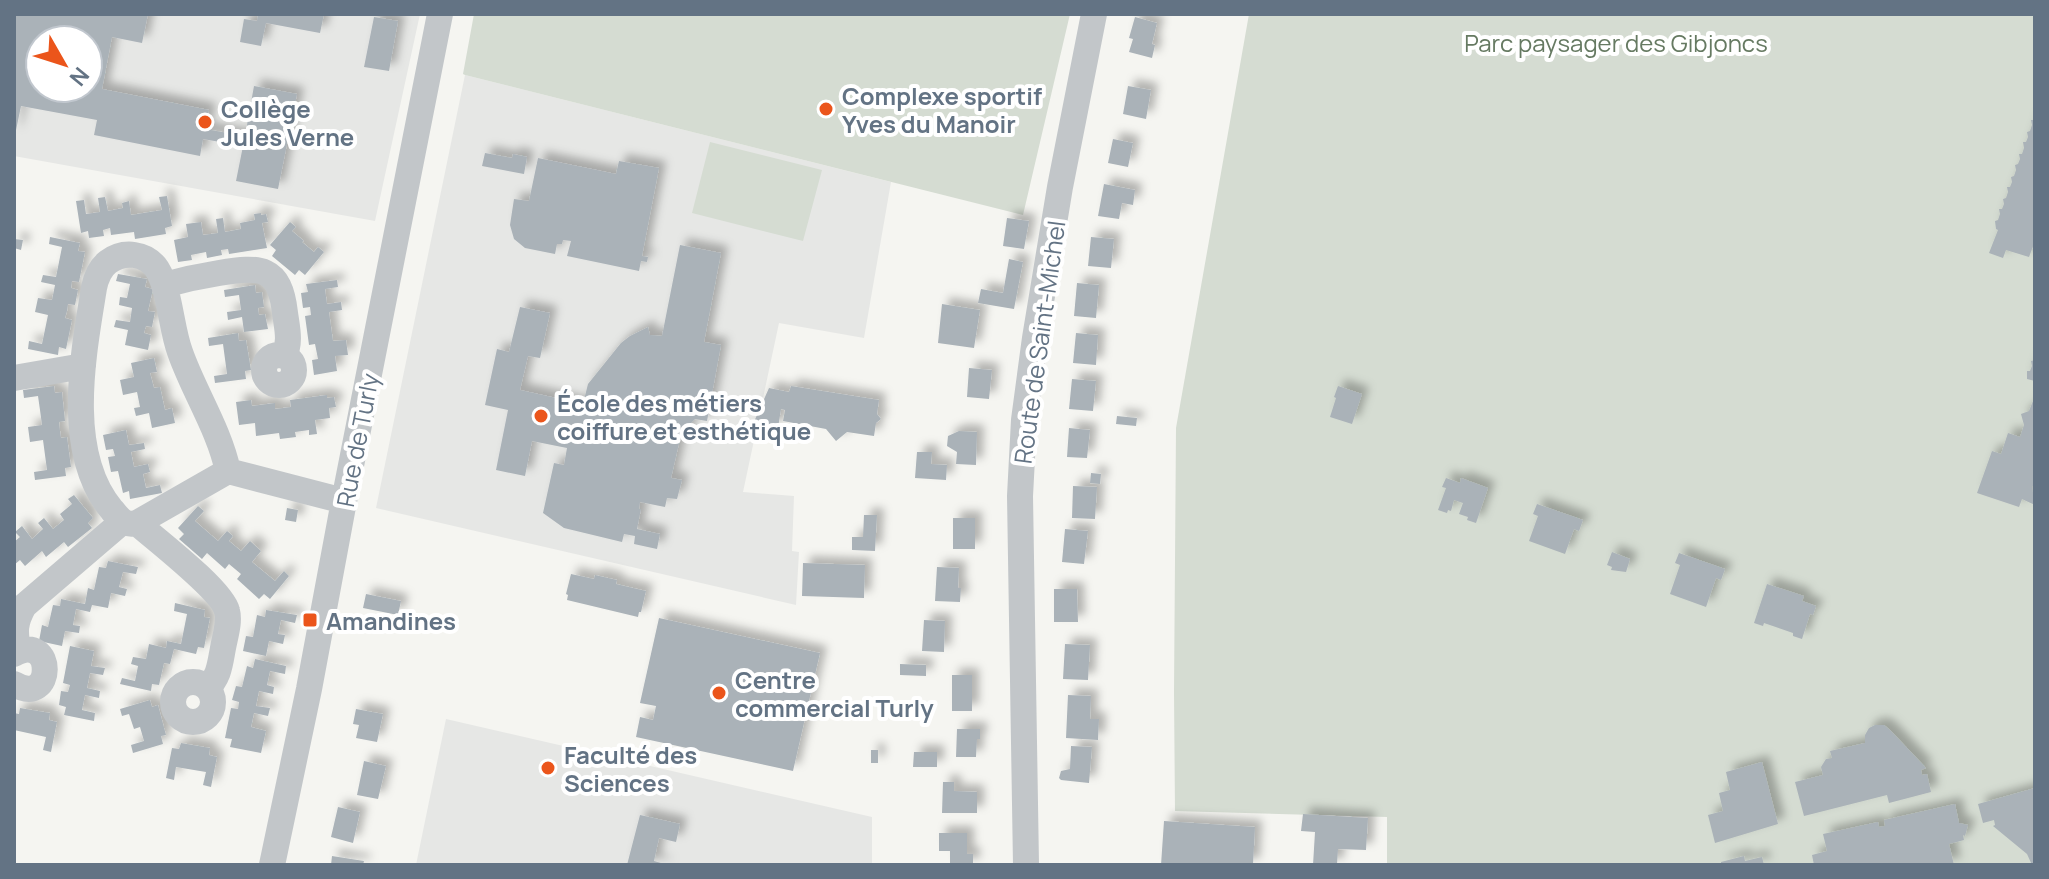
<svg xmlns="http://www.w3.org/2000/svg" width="2049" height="879" font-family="Manrope,sans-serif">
<defs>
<filter id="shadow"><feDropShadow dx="7" dy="-7" stdDeviation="4" flood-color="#0004"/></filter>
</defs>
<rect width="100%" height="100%" fill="#f5f5f1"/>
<path fill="#e6e7e5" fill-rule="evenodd" d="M14,14H420L375,221L14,156ZM40,40H88V88H40Z
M465,75L891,182L864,338L779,323L743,492L794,496L792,551L799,552L796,605L376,508Z
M446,719L872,817V865H416Z"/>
<path fill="#d5dcd2" d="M474,14H1070L1023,215L465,75L463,74Z
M1249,14H2035V865H1387V817L1175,811L1174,693L1176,428Z
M710,142L822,170L803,241L692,213Z"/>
<path fill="#aab2b8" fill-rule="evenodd" filter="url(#shadow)" d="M14,14H148L142,43L112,37L102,89L209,110L205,129L245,136L254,86L297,94L278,189L236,181L243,146L203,139L200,156L94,135L97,120L21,106L15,135L14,134ZM40,40H88V88H40Z
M258,14H324L320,33L266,23L261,46L240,42L244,19L257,21Z
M374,17L398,21L389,71L364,67Z
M1135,17L1157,23L1152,44L1155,45L1152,58L1129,52L1133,39L1129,38Z
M1128,86L1151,90L1146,119L1123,114Z
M2031,120H2035V241L2029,257L2006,250L2003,258L1989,253L1998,230L1996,229L1995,221L1998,220L2000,214L1999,209H2002L2004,204L2003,199L2006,198L2008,192L2007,187H2010L2012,182L2011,177L2014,176L2016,170L2015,165L2018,164L2020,159L2019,154H2022L2024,148L2023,142H2026L2028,137L2027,132L2030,131L2032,125Z
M1113,139L1133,143L1128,167L1108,163Z
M485,153L512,158L513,154L527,157L524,174L482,166Z
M538,158L616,174L619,161L659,168L642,256L648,257L647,262L641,261L639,271L567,256L571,241L563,240L562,244H557L555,254L525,248L514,239L510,225L514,199L529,201Z
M1104,184L1135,190L1133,205L1122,203L1119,219L1098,216Z
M167,196L172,226L165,228L166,234L135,239L134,232L111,235L110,228L103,230L104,236L89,238L88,231L81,233L76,201L84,200L86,214L100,212L98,198L105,197L108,211L123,208L122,203L129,201L131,215L162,210L159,197Z
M261,213V215L266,214L268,222L262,223L267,248L229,254L228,249L221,250L222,255L207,258L206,252L191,255L192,260L178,262L174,240L188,237L186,224L201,222L203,235L218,233L216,219L223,218L225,232L241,229L240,223L255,220L254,214Z
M1007,218L1029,221L1024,249L1003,246Z
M290,222L296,227L292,231L304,241L302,242L314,252L318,247L324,252L305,275L299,270L295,275L272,256L276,250L270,245Z
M50,237L80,243L78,251L85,252L79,282L72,281L71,288L78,290L75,305L68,304L67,311L65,318L72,320L66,349L59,347L58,355L28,349L29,341L42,344L48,315L35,312L38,298L52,300L55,285L41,282L43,275L56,277L62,247L49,244Z
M1091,237L1114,239L1111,268L1088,266Z
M14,239L23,240L21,250L14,248Z
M680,245L721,253L704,342L721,345L707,421L695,419L689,425L686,439H680L671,478L682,480L677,499L667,498L665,507L640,502L639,509H641L637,529L660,534L657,549L634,544L635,536L624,534L622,542L564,528L543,513L554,463L564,465L567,448L532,441L525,476L496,470L508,410L485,405L497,349L509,352L520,307L550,313L540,358L528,356L520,390L583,404L588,384L621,343L630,336L648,327L650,335L662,336Z
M1009,259L1023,262L1014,309L978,303L981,289L1003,293Z
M118,274L147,279L145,287L153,289L148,311L155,312L152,327L146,326L144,333L151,335L148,350L125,345L128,330L114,327L116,320L130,322L132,308L119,305L120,297L127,298L130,284L116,281Z
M337,280L338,287L325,289L327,304L341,302L342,310L329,312L333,341L346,340L348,355L335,356L337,371L314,375L312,360L318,359L315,344L309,345L305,316L311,315L310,307L303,308L301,293L308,292L306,284Z
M1077,283L1099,285L1096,318L1074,316Z
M255,285L256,293L262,292L264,307L258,308L259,315L265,314L268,329L244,332L242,317L228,320L227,312L241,310L239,295L225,297L224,290Z
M942,304L980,310L974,348L938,343Z
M238,333L239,341L246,340L251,370L245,371L246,379L215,383L214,376L227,374L223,344L209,346L208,338Z
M1076,333L1098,335L1096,365L1073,363Z
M154,358L157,372L150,373L154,388L160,387L165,410L172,408L175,423L152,428L149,413L136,416L134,408L140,407L137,392L123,395L120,380L134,377L131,363Z
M2035,360V381L2027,379V371H2030L2032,366L2031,361Z
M969,368L992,370L989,399L967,397Z
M1072,379L1096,381L1093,411L1069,409Z
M54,386L55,393L62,392L65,421L59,422L60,431L61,438L67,437L71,467L65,468L66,476L35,480L34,472L47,470L43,440L30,442L28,427L42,425L40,410L38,396L24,398L23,390Z
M791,386L879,400L877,414L881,419L876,423L874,436L847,432L836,441L826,429L783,421L785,410L781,409L778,428L753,424L769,388L789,392Z
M1338,386L1362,394L1352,424L1330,417L1336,398L1334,397Z
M327,395V398L334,397L336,407L329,408L330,418L315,420L317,434L309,435V430L295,432L296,437L280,439L279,433L256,436L255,423L239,425L236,402L251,400L252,406L275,403V409L291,407L290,400Z
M2035,396V487L2032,486L2035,505L2022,499L2019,507L1977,493L1992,451L2001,454L2008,433L2020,437L2024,425L2021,414L2029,411Z
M1117,416L1137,418L1136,426L1116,424Z
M1069,428L1090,430L1087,458L1067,457Z
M126,430L129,445L144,443L145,449L131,452L134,467L148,464L150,472L143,474L146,488L160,485L162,493L130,499L129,491L123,493L118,471L111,472L108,457L115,456L113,449L106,450L103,435Z
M959,431L977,432L976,465L956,464L957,452L947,446L948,436Z
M917,452H932L931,464L947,465L946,480L915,478Z
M1091,473L1101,474L1100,484L1090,483Z
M1446,478L1460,483L1461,478L1488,488L1476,523L1467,520L1468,517L1459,514L1463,503L1454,500L1451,511L1448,510L1447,513L1438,510L1446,488L1442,487Z
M1073,486L1097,487L1095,519L1072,518Z
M74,495L93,518L88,523L92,528L68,547L64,542L46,557L42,551L25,566L20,560L14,565V542L20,537L15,532L22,526L32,539L43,529L38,523L44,518L53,529L64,520L60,514L72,504L68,499Z
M1537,504L1583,520L1579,531L1574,529L1565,554L1529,541L1538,516L1533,514Z
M198,506L204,511L195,521L218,541L227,531L233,536L229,541L241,551L250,541L261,551L252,562L275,581L284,571L289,576L270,599L264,594L259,599L237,579L241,574L229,564L225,569L207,553L202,559L179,539L184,534L178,528Z
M287,508L298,510L296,522L285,520Z
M864,515H877L875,551L852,550V537H863Z
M953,518H975V549H953Z
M1065,529L1088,531L1084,564L1062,562Z
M1612,552L1630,559L1626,572L1611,570L1612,567L1607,565Z
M1679,553L1725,569L1721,580L1716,578L1706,607L1670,594L1680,565L1675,563Z
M108,561L138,567L136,574L123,572L119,587L127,589L125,596L111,593L108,608L92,605L90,612L76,609L73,625L80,626L79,633L65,631L62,646L39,641L42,625L48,627L53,605L60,606L61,599L85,604L88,588L94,590L99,567L106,568Z
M803,563L865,565L864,598L802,596Z
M937,567L959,568L958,588H961L960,602L935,601Z
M571,574L594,579L595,575L617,580L616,584L646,591L641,612H639L638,617L567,600L568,595L566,594Z
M1767,584L1804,596L1802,601L1816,606L1813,615L1810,614L1802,639L1793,636V633L1764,623L1763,626L1754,623Z
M1054,589H1077L1078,622H1054Z
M366,594L401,601L398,615L363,608Z
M175,603L205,610L204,617L210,618L204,648L198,647L196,654L174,649L170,664L164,663L159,685L152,684L151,691L120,684L122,678L135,681L138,666L131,664L133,657L146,659L149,644L166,648L167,641L181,644L187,614L174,611Z
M266,610L297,615L295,623L281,620L278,634L285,635L283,644L269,641L266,656L243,651L246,636L253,637L257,615L265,617Z
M659,618L820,653L793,771L636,737L640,717L653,720L656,706L640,703Z
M924,620L945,621L944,652L922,651Z
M1065,644L1090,645L1088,680L1063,679Z
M70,646L94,651L91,666L105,668L103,675L90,673L87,688L100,691L99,698L85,695L82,710L95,713L94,721L64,715L66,707L59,705L61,691L68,692L70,685L63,683Z
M255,659L286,666L285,674L270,671L267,685L274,687L273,694L259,691L256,706L270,708L268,716L254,713L251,727L266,731L261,753L230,747L232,739L225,738L231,708L238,709L239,702L232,700L236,686L242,687L247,666L253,668Z
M900,664L926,665V676L900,675Z
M952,675H972V711H952Z
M1068,695L1091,696L1090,719H1099L1098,740L1066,738Z
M150,700L152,707L158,705L166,735L161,736L163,744L133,753L131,745L144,741L140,727L134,729L129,714L122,716L120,709Z
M20,708L50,713L49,720L57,722L51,752L43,750L46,737L14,730V713L19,714Z
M356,709L383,714L377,742L356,738L359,725L353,724Z
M1875,725H1884L1890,730L1926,768L1921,770L1922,775L1927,774L1931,792L1889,803L1887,795L1804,816L1795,782L1823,775L1821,767L1826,759L1832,758L1830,751L1865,743V735L1869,728Z
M957,729H980V739H977L976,757H956Z
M181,743L210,748L209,755L217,757L211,787L203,785L206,772L176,767L174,780L166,778L172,748L179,749Z
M1071,746L1092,747L1089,783L1061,780L1059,778L1061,771L1070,769Z
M871,750H878V763H871Z
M914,752H937V767H913Z
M364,761L386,766L378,799L357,795Z
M1762,762L1778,824L1715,843L1708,815L1723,811L1719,793L1730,790L1726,772Z
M943,782H954V791L977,792V813H942Z
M2035,788V865H2032L2027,854L1993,826L1995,825L1994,820L1983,823L1978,804Z
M1955,804L1959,823L1968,825L1965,836L1963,835L1964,840L1949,844L1954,865H1814L1812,855L1827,851L1823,834L1878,822L1879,827L1885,826L1884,820Z
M338,807L360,812L353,843L331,837Z
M1303,814L1368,818L1366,850L1338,849L1337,865H1313L1315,832L1301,831Z
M640,815L680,824L676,842L659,838L654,861L668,865H627Z
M1164,821L1255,827L1253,865H1161Z
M939,833H967V854H973V865H950V851H939Z
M332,856L364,861L363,865H331Z
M1744,856L1745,861L1762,857L1764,865H1721V862Z"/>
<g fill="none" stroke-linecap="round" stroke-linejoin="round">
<path stroke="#c2c6c9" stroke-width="26" d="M164,285C182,280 200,276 219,273C260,266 280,266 285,313C287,328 291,342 284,356
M264 370a15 15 0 1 1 30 0a15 15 0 1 1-30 0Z
M14,378L83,366
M228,471C219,429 194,392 180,352C171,328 170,290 157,269C146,253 124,250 108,262C100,268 96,278 94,288C83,356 64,453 112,510C120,519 124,526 137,523L228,471L344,501
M137,523C155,539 222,590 227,611C230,622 225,637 223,648C220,664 219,678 207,688
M18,651C15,631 14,624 24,606L122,522
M14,654C55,631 55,708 14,684
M173 702a20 20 0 1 1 40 0a20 20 0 1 1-40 0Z
M272,865L309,689L344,501L440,14
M1026,865L1020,496L1024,420L1035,338L1060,187L1094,14"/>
</g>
<g fill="#eb551b" stroke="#fff" stroke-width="3">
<circle cx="826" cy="109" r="8"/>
<circle cx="205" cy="122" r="8"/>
<circle cx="541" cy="416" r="8"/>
<rect x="302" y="612" width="16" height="16" rx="4"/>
<circle cx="719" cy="693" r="8"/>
<circle cx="548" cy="768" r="8"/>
</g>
<g text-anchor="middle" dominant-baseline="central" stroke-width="8" stroke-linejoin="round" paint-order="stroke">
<g font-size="24" fill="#667a62" stroke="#fff">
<text x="1616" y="42">Parc paysager des Gibjoncs</text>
</g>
<g font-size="24" font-weight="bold" fill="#637384" stroke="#fff" text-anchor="start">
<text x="842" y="95">Complexe sportif<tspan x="842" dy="28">Yves du Manoir</tspan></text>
<text x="221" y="108">Collège<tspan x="221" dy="28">Jules Verne</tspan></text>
<text x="557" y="402">École des métiers<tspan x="557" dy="28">coiffure et esthétique</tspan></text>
<text x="326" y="620">Amandines</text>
<text x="735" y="679">Centre<tspan x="735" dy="28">commercial Turly</tspan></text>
<text x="564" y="754">Faculté des<tspan x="564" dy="28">Sciences</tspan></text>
</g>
<g font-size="24" fill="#637384" stroke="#fff">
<text transform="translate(1039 342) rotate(-82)">Route de Saint-Michel</text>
<text transform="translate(357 440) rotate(-79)">Rue de Turly</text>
</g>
</g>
<rect width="2049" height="879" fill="none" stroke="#637384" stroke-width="32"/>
<g transform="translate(64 64) rotate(129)"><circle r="38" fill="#ffffff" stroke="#c1c7ce" stroke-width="2"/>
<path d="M0-6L14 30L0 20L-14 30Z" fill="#eb551b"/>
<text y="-12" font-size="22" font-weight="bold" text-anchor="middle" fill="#637384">N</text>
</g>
</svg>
